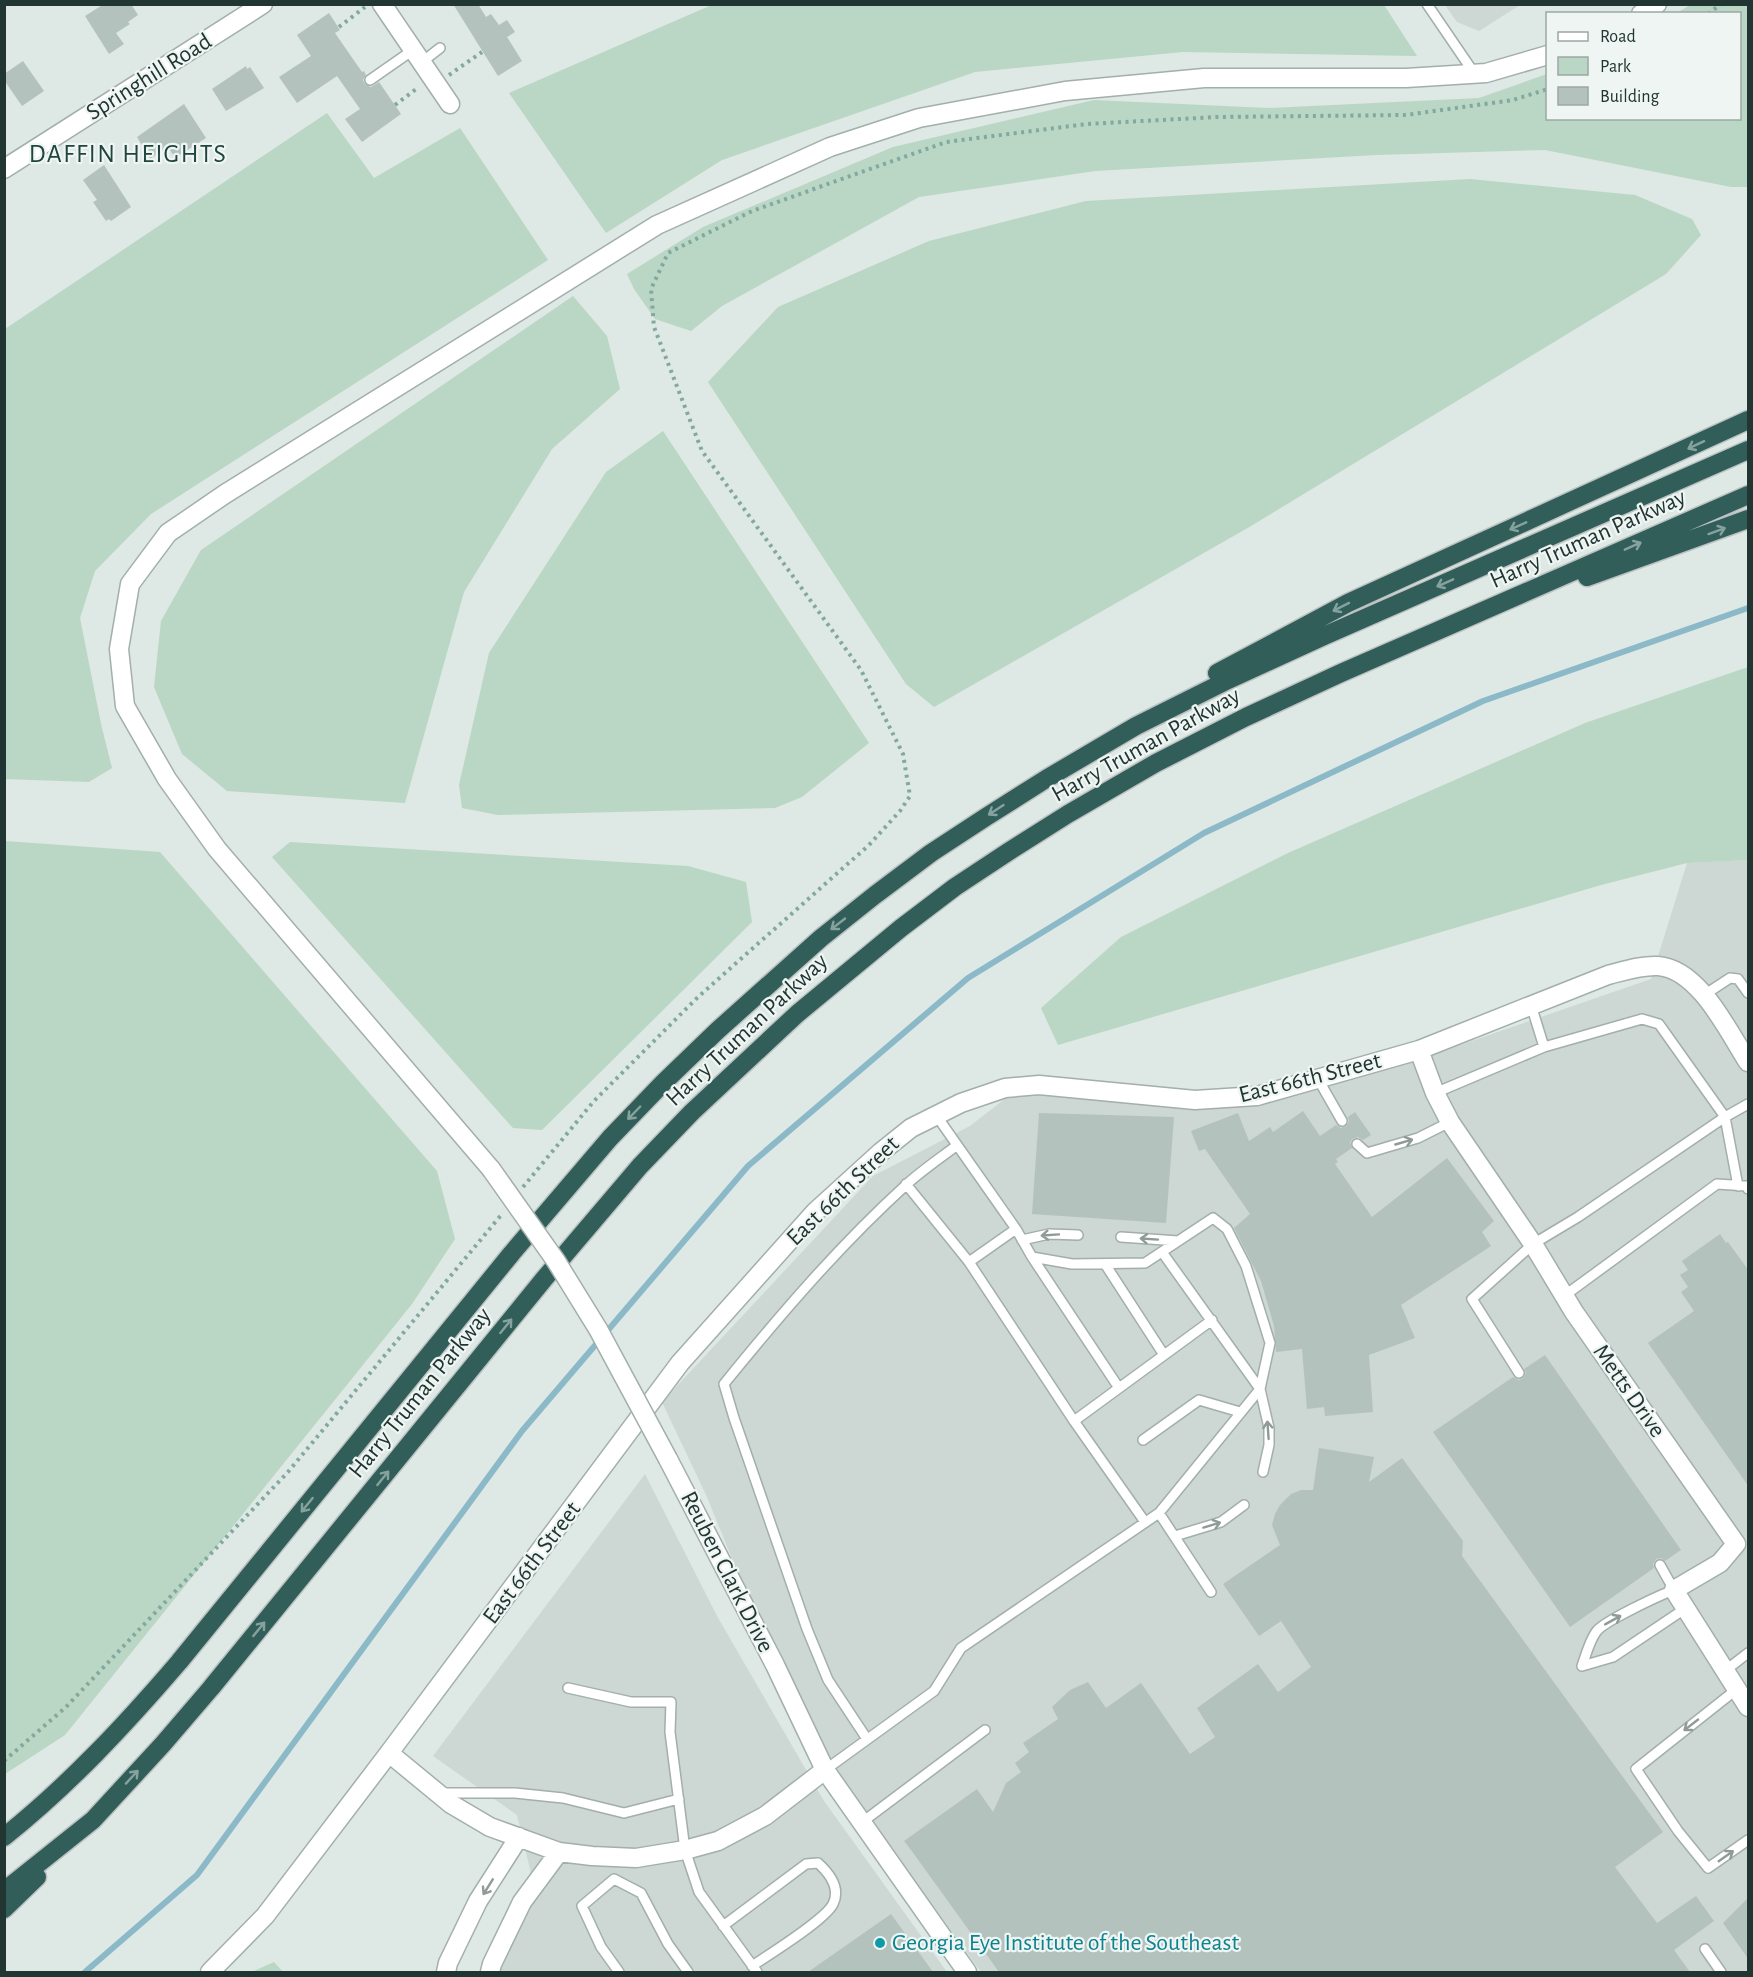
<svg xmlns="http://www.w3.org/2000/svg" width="1753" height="1977" font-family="'Alegreya Sans',sans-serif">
<rect width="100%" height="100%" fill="#dee8e4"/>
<path fill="#cdd7d3" d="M1445,5H1520L1479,31L1457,22Z
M1748,860V1972H981L845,1786L753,1610L707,1497L662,1402L873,1176L970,1126L1006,1098L1027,1092L1253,1106L1431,1055L1651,979L1687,863Z
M645,1474L717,1616L824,1801L947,1972H490L536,1894L517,1815L433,1756Z"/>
<path fill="#b9d7c4" d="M714,4L1384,5L1417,56L1183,52L975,72L722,160L606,233L509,93Z
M1690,5H1748V187H1731L1545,150L1376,155L1095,171L919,197L722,306L691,331L655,319L634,289L627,274L703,227L893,147L1094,100L1268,108L1479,98L1547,74L1548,118H1740V14L1677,13Z
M327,113L374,178L460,128L548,260L151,514L95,571L80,618L101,724L112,768L89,782L5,779V329Z
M1470,179L1635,195L1692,219L1701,235L1666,274L1251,526L934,707L906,684L708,382L778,307L929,241L1086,201Z
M573,296L607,336L620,389L552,449L464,592L405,803L227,791L182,754L154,687L161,621L201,550Z
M663,431L869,743L802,797L775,808L498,815L462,808L459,785L489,653L606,472Z
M1748,667V860L1687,863L1601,885L1058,1045L1041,1008L1121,937L1288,853L1585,723Z
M5,841L160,852L437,1171L455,1239L412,1304L65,1735L5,1774Z
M290,842L688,866L746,882L752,922L542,1130L513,1128L272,857Z
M274,1962L283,1972H252Z"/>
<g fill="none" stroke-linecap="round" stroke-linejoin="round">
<path stroke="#8bb9c8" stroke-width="6" d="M85,1972L197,1875L522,1431L748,1166L968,978L1204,833L1483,701L1748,608"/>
</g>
<path fill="#b4c2bd" d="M104,4H131L138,15L128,22L130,24L116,33L124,44L109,54L85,16Z
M453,4H478L486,17L491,14L499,25L507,20L515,32L507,37L522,61L498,76Z
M329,13L340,30L335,33L362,72L364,71L366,75L363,80L365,84L371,87L379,82L401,114L362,142L345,119L360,109L337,76L297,103L279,77L311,56L297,35Z
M23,61L44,91L22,106L4,80V74Z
M246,66L247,69L250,67L264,88L226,111L212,89Z
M184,104L206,138L175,158L168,147L150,159L137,137Z
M104,165L131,207L111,221L109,219L106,221L93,202L97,200L83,180Z
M1303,1111L1320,1136L1336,1125L1341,1128L1346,1126L1349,1122L1348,1117L1355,1112L1371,1135L1363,1140L1358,1137L1352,1139L1350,1143L1352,1148L1336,1159L1338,1162L1335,1164L1372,1217L1447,1158L1494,1221L1482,1232L1491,1246L1401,1305L1415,1338L1369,1355L1373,1412L1325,1416L1324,1407L1307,1409L1302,1349L1276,1352L1274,1326L1261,1281L1234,1228L1250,1214L1205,1149L1199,1151L1191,1131L1238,1113L1249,1141L1270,1127L1273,1132Z
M1039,1113L1174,1117L1166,1223L1032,1214Z
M1720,1234L1726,1243L1728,1242L1749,1271V1487L1648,1343L1694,1311L1681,1292L1688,1287L1680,1275L1688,1270L1682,1261Z
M1545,1355L1681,1550L1665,1561L1661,1558L1656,1559L1653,1564L1654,1568L1570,1627L1433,1432L1513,1377L1519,1380L1523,1378L1526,1373L1524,1369Z
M1319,1448L1374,1457L1369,1482L1402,1458L1463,1541L1462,1556L1663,1832L1615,1867L1657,1923L1696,1896L1714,1921L1674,1950L1690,1972H999L911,1850L904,1841L977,1789L993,1812L1006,1783L1021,1772L1015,1763L1029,1752L1023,1743L1058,1719L1052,1707L1070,1690L1088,1682L1106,1708L1141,1683L1190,1754L1215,1737L1197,1708L1258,1664L1278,1692L1311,1667L1281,1621L1259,1636L1223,1584L1280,1545L1272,1525L1275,1514L1280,1505L1291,1494L1301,1490H1313Z
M1749,1897V1960L1723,1923Z
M891,1914L933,1972H808Z"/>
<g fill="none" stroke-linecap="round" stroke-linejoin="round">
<defs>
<path id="lane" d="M1427,4L1474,73
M422,62L440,48
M370,80L413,50
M1704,995L1730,978L1738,979L1748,993
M1318,1079L1342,1121
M1435,1093L1544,1047
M1357,1144L1367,1153L1418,1138L1450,1122
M906,1184L969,1262L1074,1421L1145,1522
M1738,1186L1725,1117L1748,1104
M1121,1237L1178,1241
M1022,1240L1049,1234L1078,1235
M1162,1252L1260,1389L1269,1428V1445L1263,1472
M1032,1257L1119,1388
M969,1262L1016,1229
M1105,1264L1164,1355
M1564,1296L1717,1184L1747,1186L1748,1189
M1519,1373L1472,1299L1533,1244L1578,1217L1725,1117L1659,1024L1642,1019L1544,1047L1531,1005
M1074,1421L1212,1320
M1143,1440L1199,1400L1240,1412
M1159,1513L1211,1592
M1175,1536L1221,1522L1244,1505
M1582,1666C1586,1655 1589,1642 1596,1632C1602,1622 1660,1595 1674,1590L1660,1565
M1582,1666L1613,1657L1686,1608
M1726,1670L1748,1653
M568,1688L631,1702H671L670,1732L685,1850L699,1892L757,1972
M1737,1689L1636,1769L1678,1831L1708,1868L1748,1840
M867,1739L828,1680L807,1629L734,1418L724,1384C780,1315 839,1246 906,1185C921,1171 939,1159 956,1146
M825,1770L934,1691L961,1648L1159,1513L1260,1389L1270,1343L1246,1266L1227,1229L1213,1218L1145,1263L1072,1264L1032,1257L1016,1229L936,1115
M439,1793H515L563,1798L624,1813L679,1799
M861,1823L985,1730
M723,1926L806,1864L818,1863C829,1873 841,1888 833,1904C825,1920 770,1954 752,1966
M1705,1949L1721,1972
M619,1972L601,1947L582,1906L614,1879L641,1893L668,1944L688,1972"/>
<path id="street" d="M382,4L450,104
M1641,14L1657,4
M4,169L263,4
M1419,1050L1435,1093L1450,1122L1533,1244L1574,1312L1736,1544L1720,1563L1674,1590L1748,1707
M491,1169L217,849L167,779L125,706L119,649L130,584L168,533L225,494L657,225L830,147L919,118L1065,91L1204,78H1406L1486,73L1548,55
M668,1459L775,1665L825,1770L967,1972
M389,1753L451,1804L490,1827L559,1852L592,1856L636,1858L685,1850L718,1841L765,1816L825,1770
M210,1972L265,1916L389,1753L680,1363L815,1212L881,1152L911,1128L961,1103L1005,1088L1039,1085L1195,1100L1257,1096L1419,1050L1608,975C1624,971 1641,965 1658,966C1699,969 1728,1031 1748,1062
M446,1972L448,1963L478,1901L519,1837
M490,1972L492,1964L522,1902L559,1852"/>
<path id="highway" d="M1587,577L1748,519
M1217,673L1348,603L1748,420
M4,1837C69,1785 125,1725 179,1662L512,1253L610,1138L663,1083L718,1030L821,938L875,895L931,853L986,817L1046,779L1136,726L1228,680L1324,636L1748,450
M4,1891L93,1820L163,1744L211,1688L544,1279L640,1166L692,1112L797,1014L901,928L955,887L1008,852L1068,814L1156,763L1246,717L1341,673L1748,495
M4,1909L37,1877"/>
</defs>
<use href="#lane" stroke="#a2afab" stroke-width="12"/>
<use href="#street" stroke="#a2afab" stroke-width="21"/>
<use href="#highway" stroke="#bcc2c2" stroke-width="21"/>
<path stroke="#82a89f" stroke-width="4" stroke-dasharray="3 4.5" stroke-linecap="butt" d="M1708,14L1721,4
M339,27L365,7
M449,75L482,52
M395,105L419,87
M523,1187L594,1101L698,997L869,845L900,811L910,796L903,754L861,670L702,451L654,327L651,289L668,253L752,211L946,142L1087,124L1217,117L1406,115L1513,100L1548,89
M4,1761L66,1707L288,1472L502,1214"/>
<use href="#lane" stroke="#fff" stroke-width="9"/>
<use href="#street" stroke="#fff" stroke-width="18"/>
<use href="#highway" stroke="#315e59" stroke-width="18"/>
<defs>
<path id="street-bridge" d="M491,1169L556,1261L598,1329L668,1459"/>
</defs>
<use href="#street-bridge" stroke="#a2afab" stroke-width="21" stroke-linecap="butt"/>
<use href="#street-bridge" stroke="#fff" stroke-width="18"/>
</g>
<defs><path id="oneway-shaft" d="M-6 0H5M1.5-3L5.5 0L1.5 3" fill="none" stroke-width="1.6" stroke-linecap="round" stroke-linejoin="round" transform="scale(1.5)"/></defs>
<g stroke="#86a29e">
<use href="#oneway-shaft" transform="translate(1696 445) rotate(155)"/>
<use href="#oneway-shaft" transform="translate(1518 526) rotate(156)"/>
<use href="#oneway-shaft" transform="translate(1717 531) rotate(-20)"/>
<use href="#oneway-shaft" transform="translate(1633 546) rotate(-24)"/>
<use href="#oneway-shaft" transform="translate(1445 583) rotate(156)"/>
<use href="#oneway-shaft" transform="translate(1341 607) rotate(153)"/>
<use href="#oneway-shaft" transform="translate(996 810) rotate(147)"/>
<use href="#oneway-shaft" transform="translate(838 924) rotate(142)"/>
<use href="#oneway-shaft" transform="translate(634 1113) rotate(134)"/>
<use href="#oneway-shaft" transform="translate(506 1326) rotate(-51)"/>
<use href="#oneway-shaft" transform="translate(383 1478) rotate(-51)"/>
<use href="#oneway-shaft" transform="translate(307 1505) rotate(129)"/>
<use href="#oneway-shaft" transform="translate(259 1629) rotate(-51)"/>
<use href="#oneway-shaft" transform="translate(132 1777) rotate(-47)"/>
</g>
<g stroke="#909a98">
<use href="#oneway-shaft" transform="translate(1404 1142) rotate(-16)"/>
<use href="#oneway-shaft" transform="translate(1050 1235) rotate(176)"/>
<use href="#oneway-shaft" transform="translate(1149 1239) rotate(-176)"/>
<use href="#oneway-shaft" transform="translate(1268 1430) rotate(-94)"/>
<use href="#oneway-shaft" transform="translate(1212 1525) rotate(-17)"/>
<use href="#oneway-shaft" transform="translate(1613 1620) rotate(-29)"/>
<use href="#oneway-shaft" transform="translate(1691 1725) rotate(142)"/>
<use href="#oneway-shaft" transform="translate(1726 1856) rotate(-35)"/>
<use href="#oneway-shaft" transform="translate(488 1887) rotate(122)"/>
</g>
<circle fill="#0f9aa8" stroke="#eef5f2" stroke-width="2" cx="880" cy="1943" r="6"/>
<g text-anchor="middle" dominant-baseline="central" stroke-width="4.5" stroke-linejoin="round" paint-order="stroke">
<g font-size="24" fill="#213532" stroke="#eef5f2">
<text transform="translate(149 77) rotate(-32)">Springhill Road</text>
<text transform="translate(1588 539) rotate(-24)">Harry Truman Parkway</text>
<text transform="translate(1146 745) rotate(-29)">Harry Truman Parkway</text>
<text transform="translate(747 1030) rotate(-43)">Harry Truman Parkway</text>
<text transform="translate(1310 1078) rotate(-14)">East 66th Street</text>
<text transform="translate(843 1191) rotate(-44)">East 66th Street</text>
<text transform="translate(1629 1391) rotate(55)">Metts Drive</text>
<text transform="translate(420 1393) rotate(-51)">Harry Truman Parkway</text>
<text transform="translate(532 1563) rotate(-53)">East 66th Street</text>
<text transform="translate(727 1572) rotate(63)">Reuben Clark Drive</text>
</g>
<g font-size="24" fill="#0d838f" stroke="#eef5f2" text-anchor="start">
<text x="892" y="1943">Georgia Eye Institute of the Southeast</text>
</g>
<g font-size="26" letter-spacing="1.5" fill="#20453f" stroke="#eef5f2">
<text x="128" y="154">DAFFIN HEIGHTS</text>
</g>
</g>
<rect width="1753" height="1977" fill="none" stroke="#213532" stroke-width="12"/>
<rect x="1546" y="12" width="195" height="108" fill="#eef5f2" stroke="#9ca8a5" stroke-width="1.5"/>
<rect x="1558" y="32" width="30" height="9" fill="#ffffff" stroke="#9ca8a5" stroke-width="1.5"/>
<text x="1600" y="42" font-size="18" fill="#213532">Road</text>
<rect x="1558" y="57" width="30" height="18" fill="#b9d7c4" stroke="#9ca8a5" stroke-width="1.5"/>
<text x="1600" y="72" font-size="18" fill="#213532">Park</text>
<rect x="1558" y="87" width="30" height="18" fill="#b4c2bd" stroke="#9ca8a5" stroke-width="1.5"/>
<text x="1600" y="102" font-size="18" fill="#213532">Building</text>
</svg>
